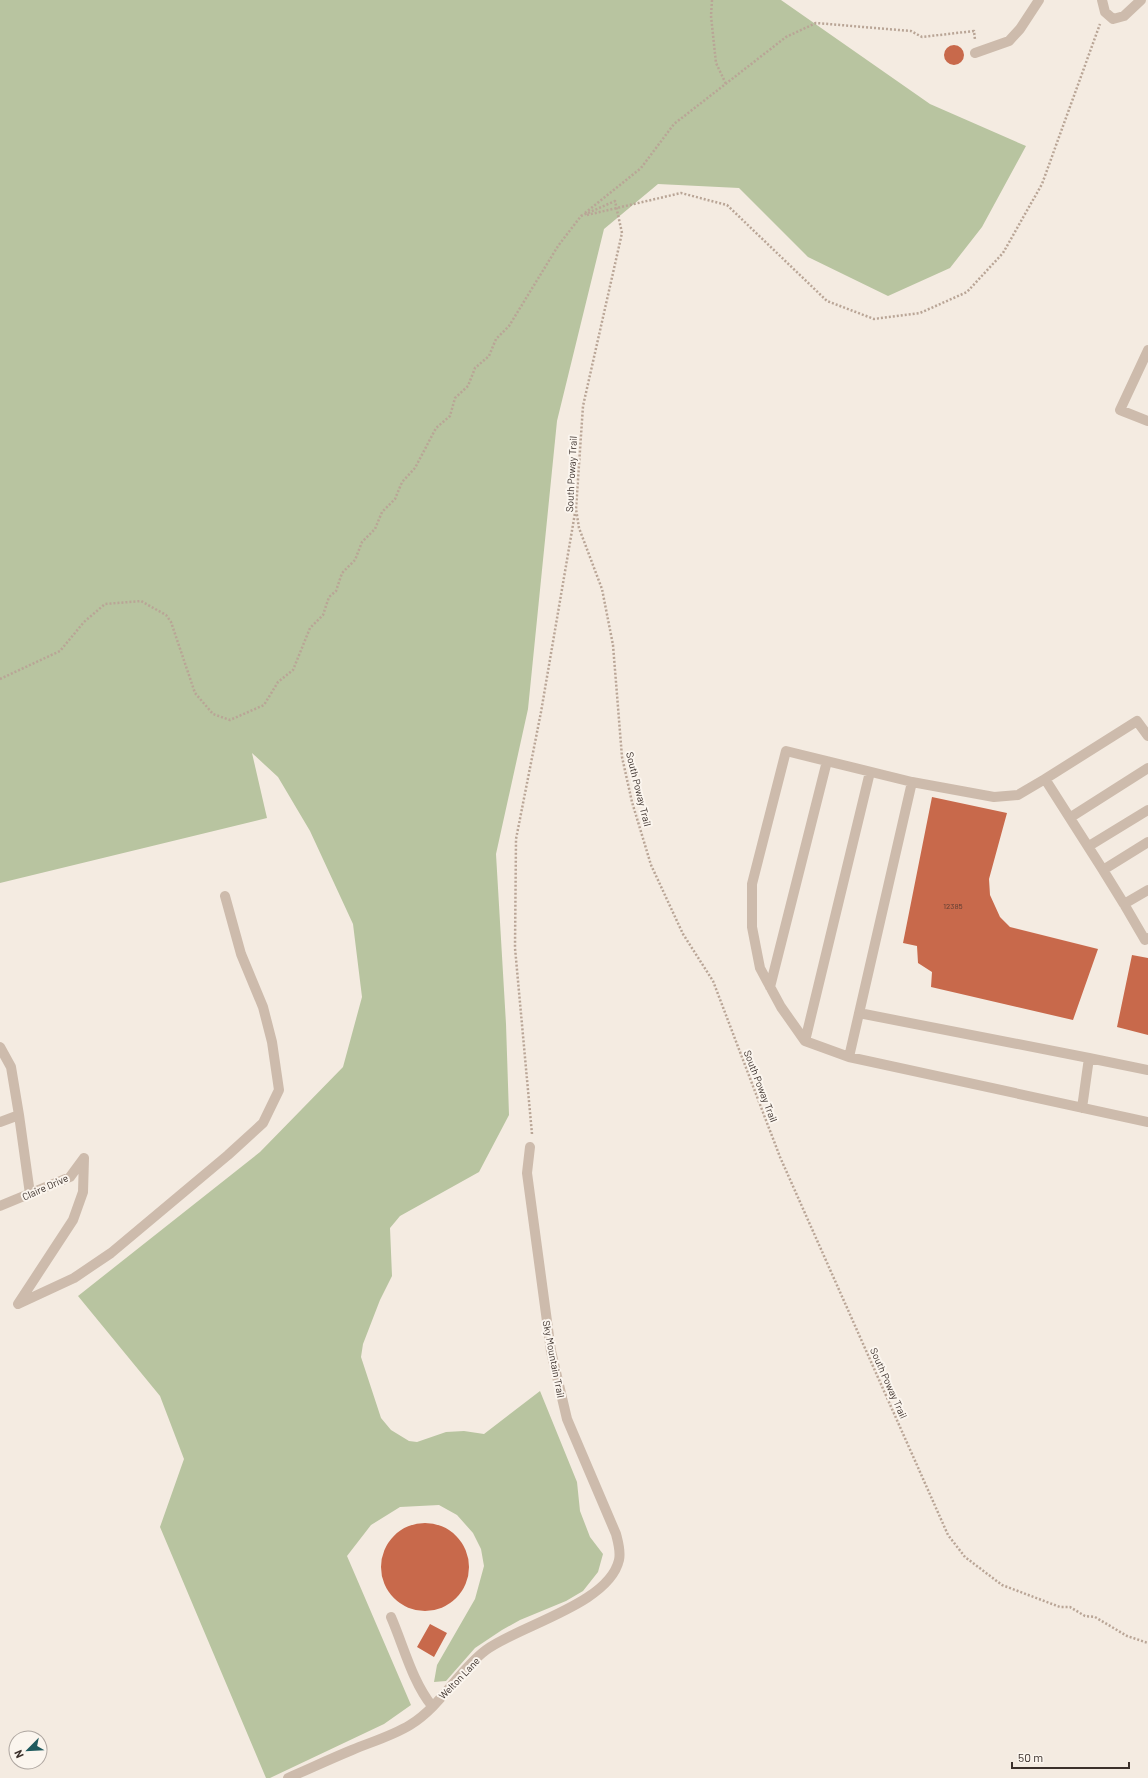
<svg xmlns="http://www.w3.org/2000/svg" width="1148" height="1778" font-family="Barlow,sans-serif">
<rect width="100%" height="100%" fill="#f4ebe1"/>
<path fill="#b8c4a0" d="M0,0H781L930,104L1026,146L982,227L950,268L888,296L808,257L739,188L658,184L604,229L557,421L528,709L496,854L506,1024L509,1115L479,1172L400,1216L390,1228L392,1276L380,1300L363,1344L361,1357L381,1418L391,1430L409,1441L417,1442L446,1432L464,1431L484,1434L540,1391L577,1482L580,1511L590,1537L603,1554L598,1572L583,1591L566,1601L520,1620L502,1630L475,1648L446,1681L434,1682L437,1665L475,1599L484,1566L481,1549L473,1533L457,1515L439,1505L400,1507L371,1525L347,1556L411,1705L384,1724L270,1778H266L160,1527L184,1459L160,1396L78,1296L260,1152L343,1067L362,997L353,924L310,831L278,777L252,753L267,818L0,883Z"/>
<path fill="#c8694b" d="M944 55a10 10 0 1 1 20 0a10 10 0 1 1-20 0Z
M932,797L1007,813L989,879L990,895L1000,917L1010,927L1098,949L1073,1020L931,987L932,972L918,963L917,946L903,943Z
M1132,955L1148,958V1035L1117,1027Z
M381 1567a44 44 0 1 1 88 0a44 44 0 1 1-88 0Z
M430,1624L447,1633L434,1657L417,1647Z"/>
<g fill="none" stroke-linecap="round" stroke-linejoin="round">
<path stroke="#b9a596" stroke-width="2.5" stroke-dasharray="2 2" stroke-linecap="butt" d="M712,0L711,16L716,63L726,84
M585,213L641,168L674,124L786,37L816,23L911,31L922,37L974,31L975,40
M587,215L681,193L727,205L827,301L874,319L920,313L967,292L1003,253L1042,184L1100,24
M0,679L60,651L84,622L105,604L141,601L166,615L171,622L195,693L213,714L230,720L264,705L278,682L293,670L310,628L323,615L329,597L336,591L342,573L355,560L362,542L375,529L382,512L395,499L402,482L415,468L436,428L450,416L455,398L468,386L475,368L489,356L496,339L509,326L558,246L581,216L615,201L622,233L583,406L576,509L579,528L602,589L613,645L622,757L632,802L651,865L683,934L713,981L780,1157L948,1535L965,1557L1002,1585L1060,1607H1070L1085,1616L1095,1617L1127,1636L1148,1643
M532,1134L515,948L516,839L541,712L575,513"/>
<path stroke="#cdbbac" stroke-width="10" d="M1102,0L1105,12L1113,19L1124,16L1141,0
M975,53L1009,41L1020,29L1039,0
M1148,350L1120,410L1148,421
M912,782L786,751L752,884V927L760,968L781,1007L805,1041L849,1057L912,782L994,797L1018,795L1045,779
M1071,817L1148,768
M1089,846L1148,810
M1103,870L1045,779L1137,721L1148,736
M1148,890L1124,904L1145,940L1148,938
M1124,904L1103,870L1148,842
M770,987L827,761
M859,1013L1089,1058
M805,1041L870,772
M0,1047L11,1067L19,1115L30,1194
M849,1057L1148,1122
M1082,1108L1089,1058L1148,1070
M0,1122L19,1115
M84,1158L83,1192L73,1220L18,1304L74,1278L111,1253L228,1155L263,1123L279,1090L272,1042L263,1007L241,954L225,896
M0,1206L70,1177L84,1158
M391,1617C404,1647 412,1681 432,1706
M288,1778C309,1769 330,1759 352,1750C371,1742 392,1736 410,1725C441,1706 458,1671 486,1650C520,1625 609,1604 619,1560C621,1551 618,1542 616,1534L567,1419L551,1351L527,1173L530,1147"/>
</g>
<g text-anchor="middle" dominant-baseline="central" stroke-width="4" stroke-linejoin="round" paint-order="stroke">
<g font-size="8" fill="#5e3e33">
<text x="953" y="906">12385</text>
</g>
<g font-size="10" fill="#3b302b" stroke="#fbf5ee">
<text transform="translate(571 474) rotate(-87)">South Poway Trail</text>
<text transform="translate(639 789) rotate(76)">South Poway Trail</text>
<text transform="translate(761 1086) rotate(69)">South Poway Trail</text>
<text transform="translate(45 1187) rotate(-24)">Claire Drive</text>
<text transform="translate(554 1359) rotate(79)">Sky Mountain Trail</text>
<text transform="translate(889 1383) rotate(66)">South Poway Trail</text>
<text transform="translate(459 1678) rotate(-46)">Welton Lane</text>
</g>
</g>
<g transform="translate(28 1750) rotate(246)"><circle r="19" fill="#fbf5ee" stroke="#aea6a0"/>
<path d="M0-3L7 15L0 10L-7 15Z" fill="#1f5a5e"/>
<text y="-6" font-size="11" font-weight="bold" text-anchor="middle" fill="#3b302b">N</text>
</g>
<path d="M1012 1762v6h117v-6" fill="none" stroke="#3b302b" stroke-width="2"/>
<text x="1018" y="1762" font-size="12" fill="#3b302b" stroke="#fbf5ee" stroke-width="3" paint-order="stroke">50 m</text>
</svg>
